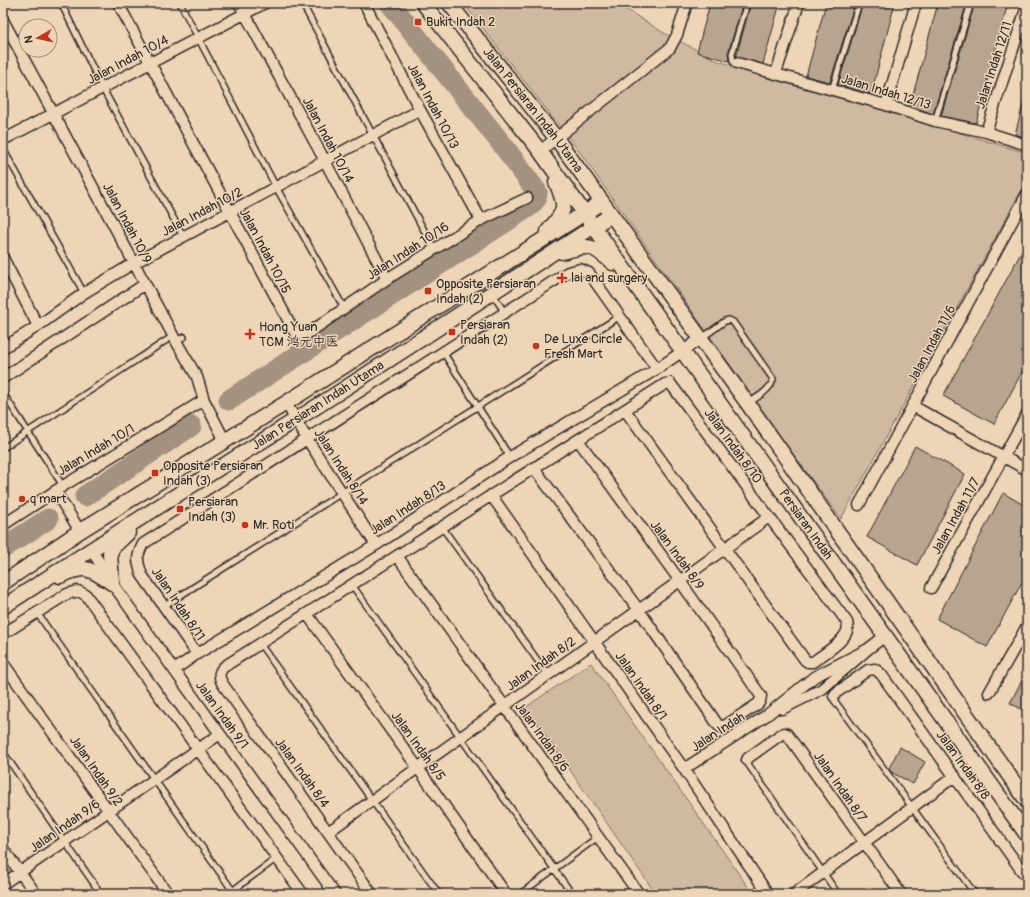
<svg xmlns="http://www.w3.org/2000/svg" width="1030" height="897" font-family="Pangolin,'LXGW WenKai TC',sans-serif">
<rect width="100%" height="100%" fill="#eed5b6"/>
<filter id="ink" filterUnits="userSpaceOnUse"><feTurbulence type="fractalNoise" baseFrequency=".025" numOctaves="2"/><feDisplacementMap in="SourceGraphic" scale="8" xChannelSelector="R" yChannelSelector="G"/><feConvolveMatrix kernelMatrix="1 2 1 2 8 2 1 2 1" color-interpolation-filters="sRGB"/></filter>
<g filter="url(#ink)">
<path fill="#cfb9a0" stroke="#7d7266" d="M463,3H616L664,33L718,61L1027,153V180L841,519L788,447L579,151Z
M591,663L753,894H656L526,707Z"/>
<g fill="none" stroke-linecap="round" stroke-linejoin="round">
<path stroke="#a2927f" stroke-width="21" d="M229,400L530,206L536,199L537,192L505,148L390,3
M85,496L191,426
M3,548L48,519"/>
</g>
<path fill="#b8a58f" stroke="#2b2b2b" d="M710,3H743L728,53L729,61L697,52Z
M751,3H780L763,64L736,57Z
M826,3H855L830,82L806,76Z
M863,3H895L871,94L838,85Z
M938,3H967L933,114L910,106Z
M975,3H1008L976,123L941,116Z
M1024,101H1027V138L1015,134Z
M1027,242V363L994,424L943,396Z
M915,446L965,474L917,565L867,537Z
M1003,493L1027,507V573L987,647L937,619Z
M1027,671V712L1010,703Z
M900,747L925,762L913,784L891,772L889,768Z"/>
<g fill="none" stroke-linecap="round" stroke-linejoin="round">
<defs>
<path id="lane" d="M61,3L103,89L183,236
M180,3L276,187L344,308
M302,3L434,249
M737,63L733,61L732,54L747,3
M832,90L859,3
M935,121L971,3
M3,149L84,293
M492,293L505,313
M702,338L725,321L729,320L733,322L773,379C771,390 757,397 749,403
M176,341L184,337
M443,352L510,457
M3,393L63,486
M3,448L173,336
M442,527L548,675
M352,585L572,894
M164,606L620,316
M37,613L235,894
M260,644L439,894
M834,696V700L975,894
M3,752L101,894
M747,760L748,764L838,894
M228,894L277,858
M520,894L598,837"/>
<path id="street" d="M118,3L295,333L301,335L307,334L387,279L481,220L527,198
M239,3L325,161L387,279
M364,3L420,110L481,220
M3,20L176,341L197,377L204,400L225,441
M737,63L886,105L935,121L986,132L1027,145
M776,73L799,3
M886,105L916,3
M986,132L1027,6
M3,140L265,3
M540,151L670,48L677,35L687,3
M3,258L38,326
M3,348L38,326L84,293L134,263L420,110
M3,378L145,284
M286,403L307,439L376,545
M913,406L1027,470
M534,468L639,610L718,725L720,727L726,725L758,704L760,701L761,696L680,581L578,440
M55,491L80,531
M491,495L684,769L768,894
M859,505L1027,194
M3,525L63,486L204,400
M91,549L112,583L174,670L335,894
M397,556L639,894
M931,588L1027,414
M307,614L418,768L506,894
M3,634L67,594L78,591L86,595L303,894
M197,654L142,575C137,561 136,557 143,544L568,272L580,269L589,273L657,369
M3,663L168,894
M174,670L197,654L376,545L510,457L657,369L700,339
M989,693L1027,626
M834,696L836,693L868,670L875,669L881,674L1027,878
M782,709L822,689L868,649L885,636
M747,760L748,758L780,735L784,733L787,734L901,894
M684,769L767,715L814,677L868,649
M328,832L769,517
M3,849L36,894
M3,884L220,734
M372,894L222,683C218,675 219,671 225,666L665,384L670,383L673,387L847,622C853,638 824,653 813,662H808L805,660L625,410
M794,894L955,776"/>
<g id="secondary">
<path id="s1" d="M423,3L540,151L1027,835"/>
<path id="s2" d="M449,3L556,138L748,404L1027,801"/>
<path d="M548,231C566,210 567,208 556,182"/>
<path d="M562,252C592,244 590,244 613,263"/>
<path d="M60,576C87,564 88,568 112,583"/>
<path d="M3,583L80,531L286,403L602,202"/>
<path d="M112,583L110,553L113,547L128,533"/>
<path id="s3" d="M3,607C100,543 199,481 297,419C402,352 507,283 611,215"/>
</g>
</defs>
<use href="#lane" stroke="#2b2b2b" stroke-width="8"/>
<use href="#street" stroke="#2b2b2b" stroke-width="13"/>
<use href="#secondary" stroke="#2b2b2b" stroke-width="17"/>
<use href="#lane" stroke="#eed5b6" stroke-width="5"/>
<use href="#street" stroke="#eed5b6" stroke-width="10"/>
<use href="#secondary" stroke="#eed5b6" stroke-width="14"/>
</g>
</g>
<g fill="#c8321e" stroke="#eed5b6" stroke-width="1.5">
<rect x="414" y="18" width="8" height="8" rx="2"/>
<path d="M560 272h4v4h4v4h-4v4h-4v-4h-4v-4h4z"/>
<rect x="424" y="287" width="8" height="8" rx="2"/>
<rect x="448" y="328" width="8" height="8" rx="2"/>
<path d="M248 328h4v4h4v4h-4v4h-4v-4h-4v-4h4z"/>
<circle cx="536" cy="346" r="4"/>
<rect x="151" y="469" width="8" height="8" rx="2"/>
<circle cx="22" cy="499" r="4"/>
<rect x="176" y="505" width="8" height="8" rx="2"/>
<circle cx="245" cy="525" r="4"/>
</g>
<g text-anchor="middle" dominant-baseline="central" stroke-width="3" stroke-linejoin="round" paint-order="stroke">
<g font-size="13" fill="#2b2b2b" stroke="#eed5b6" text-anchor="start">
<text x="426" y="22">Bukit Indah 2</text>
<text x="571" y="278">lai and surgery</text>
<text x="436" y="284">Opposite Persiaran<tspan x="436" dy="15">Indah (2)</tspan></text>
<text x="460" y="325">Persiaran<tspan x="460" dy="15">Indah (2)</tspan></text>
<text x="259" y="327">Hong Yuan<tspan x="259" dy="15">TCM 鸿元中医</tspan></text>
<text x="544" y="339">De Luxe Circle<tspan x="544" dy="15">Fresh Mart</tspan></text>
<text x="163" y="466">Opposite Persiaran<tspan x="163" dy="15">Indah (3)</tspan></text>
<text x="30" y="499">q mart</text>
<text x="188" y="502">Persiaran<tspan x="188" dy="15">Indah (3)</tspan></text>
<text x="253" y="525">Mr. Roti</text>
</g>
<g font-size="13" fill="#2b2b2b" stroke="#eed5b6">
<text transform="translate(128 60) rotate(-28)">Jalan Indah 10/4</text>
<text transform="translate(994 65) rotate(-72)">Jalan Indah 12/11</text>
<text transform="translate(886 92) rotate(17)">Jalan Indah 12/13</text>
<text transform="translate(433 106) rotate(62)">Jalan Indah 10/13</text>
<text stroke="none"><textPath href="#s2" startOffset="136">Jalan Persiaran Indah Utama</textPath></text>
<text transform="translate(328 140) rotate(62)">Jalan Indah 10/14</text>
<text transform="translate(202 212) rotate(-28)">Jalan Indah 10/2</text>
<text transform="translate(127 223) rotate(62)">Jalan Indah 10/9</text>
<text transform="translate(265 251) rotate(62)">Jalan Indah 10/15</text>
<text transform="translate(408 251) rotate(-33)">Jalan Indah 10/16</text>
<text transform="translate(932 344) rotate(-62)">Jalan Indah 11/6</text>
<text stroke="none"><textPath href="#s3" startOffset="374">Jalan Persiaran Indah Utama</textPath></text>
<text transform="translate(733 446) rotate(54)">Jalan Indah 8/10</text>
<text transform="translate(96 450) rotate(-31)">Jalan Indah 10/1</text>
<text transform="translate(341 467) rotate(57)">Jalan Indah 8/14</text>
<text transform="translate(408 508) rotate(-33)">Jalan Indah 8/13</text>
<text transform="translate(956 516) rotate(-61)">Jalan Indah 11/7</text>
<text stroke="none"><textPath href="#s1" startOffset="647">Persiaran Indah</textPath></text>
<text transform="translate(677 555) rotate(54)">Jalan Indah 8/9</text>
<text transform="translate(178 604) rotate(56)">Jalan Indah 8/11</text>
<text transform="translate(541 664) rotate(-36)">Jalan Indah 8/2</text>
<text transform="translate(641 686) rotate(55)">Jalan Indah 8/1</text>
<text transform="translate(222 715) rotate(54)">Jalan Indah 9/1</text>
<text transform="translate(718 732) rotate(-33)">Jalan Indah</text>
<text transform="translate(542 737) rotate(54)">Jalan Indah 8/6</text>
<text transform="translate(418 746) rotate(54)">Jalan Indah 8/5</text>
<text transform="translate(963 765) rotate(54)">Jalan Indah 8/8</text>
<text transform="translate(96 771) rotate(55)">Jalan Indah 9/2</text>
<text transform="translate(302 773) rotate(54)">Jalan Indah 8/4</text>
<text transform="translate(840 787) rotate(55)">Jalan Indah 8/7</text>
<text transform="translate(65 826) rotate(-35)">Jalan Indah 9/6</text>
</g>
</g>
<rect width="1030" height="897" fill="none" stroke="#eed5b6" stroke-width="16"/>
<rect x="8" y="8" width="1014" height="881" fill="none" stroke="#2b2b2b" stroke-width="1.5" filter="url(#ink)"/>
<g transform="translate(38 38) rotate(261)"><circle r="19" fill="#eed5b6" stroke="#a0917e"/>
<path d="M0-3L7 15L0 10L-7 15Z" fill="#c8321e"/>
<text y="-6" font-size="11" font-weight="bold" text-anchor="middle" fill="#2b2b2b">N</text>
</g>
</svg>
